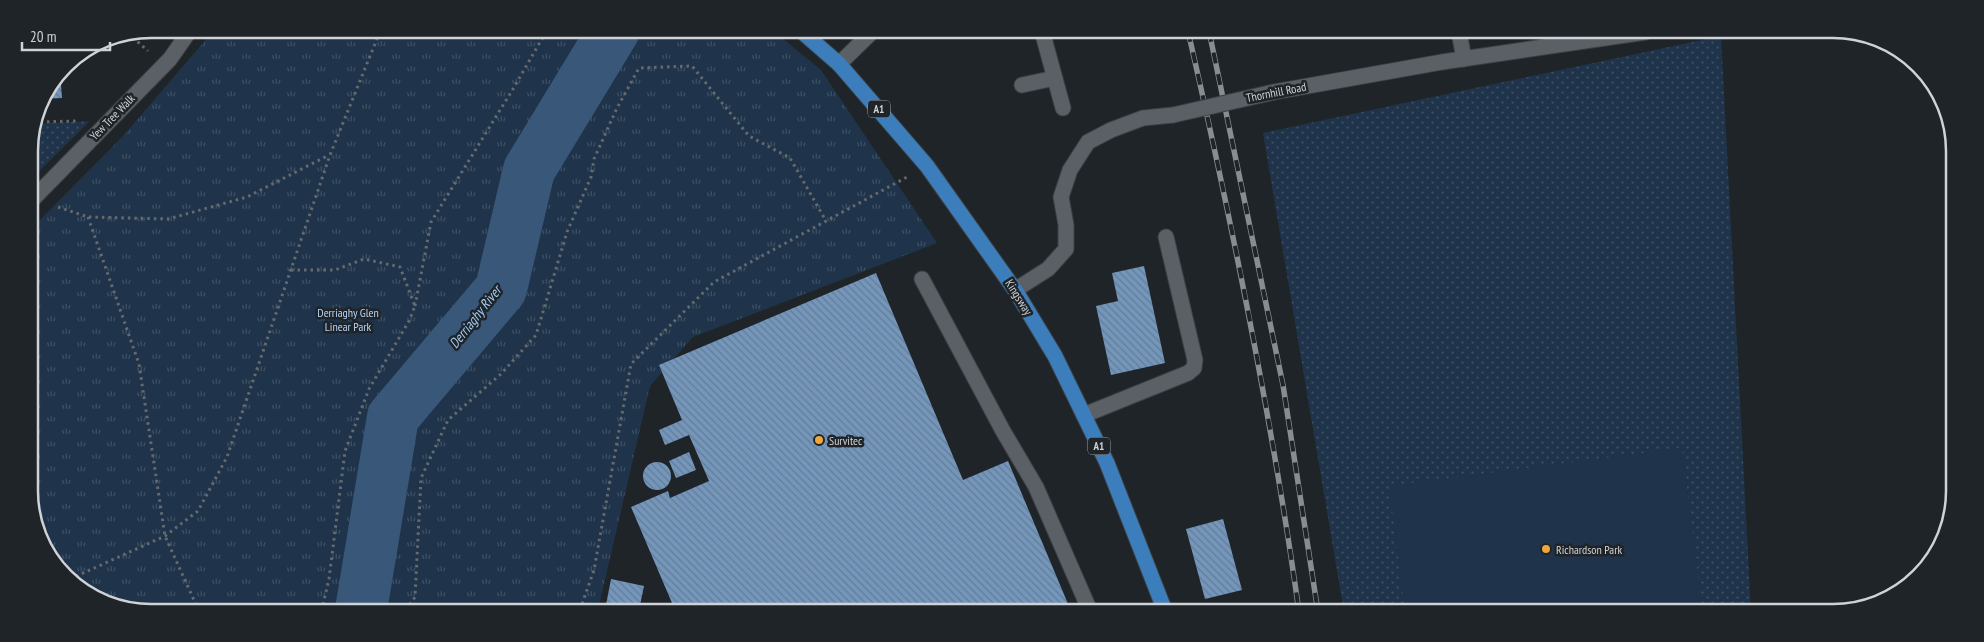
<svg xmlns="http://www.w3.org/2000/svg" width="1984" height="642" font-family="'PT Sans Narrow',sans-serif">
<defs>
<pattern id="grass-dots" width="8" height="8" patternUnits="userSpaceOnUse" patternTransform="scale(1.25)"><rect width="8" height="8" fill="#1f344a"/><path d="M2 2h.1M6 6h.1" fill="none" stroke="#3e5063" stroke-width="1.8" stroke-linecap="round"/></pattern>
<pattern id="park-tufts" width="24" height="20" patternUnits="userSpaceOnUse" patternTransform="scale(1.25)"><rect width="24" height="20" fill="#1f344a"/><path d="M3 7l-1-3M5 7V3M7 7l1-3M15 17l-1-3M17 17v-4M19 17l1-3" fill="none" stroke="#3e5063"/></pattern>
<pattern id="building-back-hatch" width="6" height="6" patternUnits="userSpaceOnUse" patternTransform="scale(1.25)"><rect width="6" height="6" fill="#7496bb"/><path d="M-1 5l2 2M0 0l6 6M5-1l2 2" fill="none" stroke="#647c96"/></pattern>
</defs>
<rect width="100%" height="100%" fill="#1f2429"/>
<path fill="url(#grass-dots)" d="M1721,36L1751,613L1344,612L1263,133Z
M90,121L29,181V143L33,124Z"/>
<path fill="url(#park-tufts)" d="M215,29L772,30L821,70L937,243L693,337L650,386L598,610L119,609L59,572L31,515L29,231L124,135Z"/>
<path fill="#1f344a" d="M1682,448L1703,613L1405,612L1389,486Z"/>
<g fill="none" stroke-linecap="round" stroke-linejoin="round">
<path stroke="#385779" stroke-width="52" d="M361,610L393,417L501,289L529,170L614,30"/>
</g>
<path fill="url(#building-back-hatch)" d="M60,71L62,98L41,99Z
M1144,266L1165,363L1111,375L1096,306L1118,301L1112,273Z
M876,273L963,480L1008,461L1071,611L675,610L631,507L668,491L670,498L709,481L689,435L665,445L659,430L682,420L659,365Z
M689,452L696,470L676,478L669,461Z
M643 476a14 14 0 1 1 28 0a14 14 0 1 1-28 0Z
M1223,519L1242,590L1205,599L1186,529Z
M611,579L644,586L639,610H605Z"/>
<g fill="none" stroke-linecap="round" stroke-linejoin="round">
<defs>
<path id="lane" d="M1459,32L1464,59
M922,279L1003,431L1036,487L1090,611
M1084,415L1188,373L1194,368L1195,360L1166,237"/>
<path id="street" d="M1042,31L1063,108
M839,64L873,31
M1022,85L1055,78
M1274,92L1442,62L1646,32
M29,203L170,59L191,29
M1015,290L1048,269L1066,249V225L1061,197L1070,170L1088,142L1111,130L1143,118L1173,115"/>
<path id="primary" d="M800,30L839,64L927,166L1015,290L1055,356L1107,463L1165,611"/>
</defs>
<use href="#lane" stroke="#3c4044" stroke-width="17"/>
<use href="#street" stroke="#3c4044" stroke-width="17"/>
<use href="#primary" stroke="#3c4044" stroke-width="17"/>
<path stroke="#666a6f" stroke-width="3" stroke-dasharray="2.5 4" stroke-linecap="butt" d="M128,33L148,51
M34,122L77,121
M58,207L88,217L168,219L247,197L329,155
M88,217L139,364L165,536L198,609
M291,270H335L364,259L400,267L415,306L409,321L369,389L345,451L329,579L322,609
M415,306L431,222L513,89L547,30
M70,579L165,536L198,511L227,457L330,155L381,29
M406,610L415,597L421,478L448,420L501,374L536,335L567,232L591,177L594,159L617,108L639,68L692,66L749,136L790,158L826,221
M580,610L594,570L631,364L714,282L907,177"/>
<use href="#lane" stroke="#5b6066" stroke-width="15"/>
<use href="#street" stroke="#5b6066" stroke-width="15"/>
<use href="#primary" stroke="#3c7ebb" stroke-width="15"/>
<defs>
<path id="rail" d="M1188,31C1232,223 1272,417 1299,612
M1209,31L1283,385L1318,612"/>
</defs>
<use href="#rail" stroke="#898c91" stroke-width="5.5"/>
<use href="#rail" stroke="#1f2429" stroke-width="4" stroke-dasharray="11" stroke-linecap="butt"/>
<defs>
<path id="street-bridge" d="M1173,115L1274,92"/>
</defs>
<use href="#street-bridge" stroke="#3c4044" stroke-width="17" stroke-linecap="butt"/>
<use href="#street-bridge" stroke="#5b6066" stroke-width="15"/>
</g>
<g fill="#f0a63f" stroke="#1f2429" stroke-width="2">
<circle cx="819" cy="440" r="5"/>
<circle cx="1546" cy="549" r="5"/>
</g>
<g text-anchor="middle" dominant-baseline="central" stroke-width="5" stroke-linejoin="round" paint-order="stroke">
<g fill="#1f2429" stroke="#9a9ea2" stroke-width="1">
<rect x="868" y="100.5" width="22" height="17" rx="4"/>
<rect x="1088" y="437.5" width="22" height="17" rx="4"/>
</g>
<g font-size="11" font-weight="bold" fill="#cfd2d6">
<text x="879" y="109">A1</text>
<text x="1099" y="446">A1</text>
</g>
<g font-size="12" fill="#cfd2d6" stroke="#1f2429">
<text transform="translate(1276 92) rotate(-11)">Thornhill Road</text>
<text transform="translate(112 117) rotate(-46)">Yew Tree Walk</text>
<text transform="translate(1019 297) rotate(58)">Kingsway</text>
</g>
<g font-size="12" fill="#b5d4f6" stroke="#1f2429">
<text x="348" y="312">Derriaghy Glen<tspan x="348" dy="14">Linear Park</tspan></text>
</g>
<g font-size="12" fill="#cfd2d6" stroke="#1f2429" text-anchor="start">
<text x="829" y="440">Survitec</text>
<text x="1556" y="549">Richardson Park</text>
</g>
<g font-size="14" font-style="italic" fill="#a3cdfa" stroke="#1f2429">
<text transform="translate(475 317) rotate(-52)">Derriaghy River</text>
</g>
</g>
<path d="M0 0H1984V642H0ZM151 38H1833A113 113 0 0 1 1946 151V491A113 113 0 0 1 1833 604H151A113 113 0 0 1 38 491V151A113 113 0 0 1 151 38Z" fill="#1f2429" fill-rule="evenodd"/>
<path fill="none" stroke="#cfd2d6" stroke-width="2.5" d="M151 38H1833A113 113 0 0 1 1946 151V491A113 113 0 0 1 1833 604H151A113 113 0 0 1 38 491V151A113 113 0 0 1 151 38Z"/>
<path d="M22 42v8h88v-8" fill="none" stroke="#cfd2d6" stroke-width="2.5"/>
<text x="30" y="42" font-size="15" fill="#cfd2d6" stroke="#1f2429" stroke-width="4" paint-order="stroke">20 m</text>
</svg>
